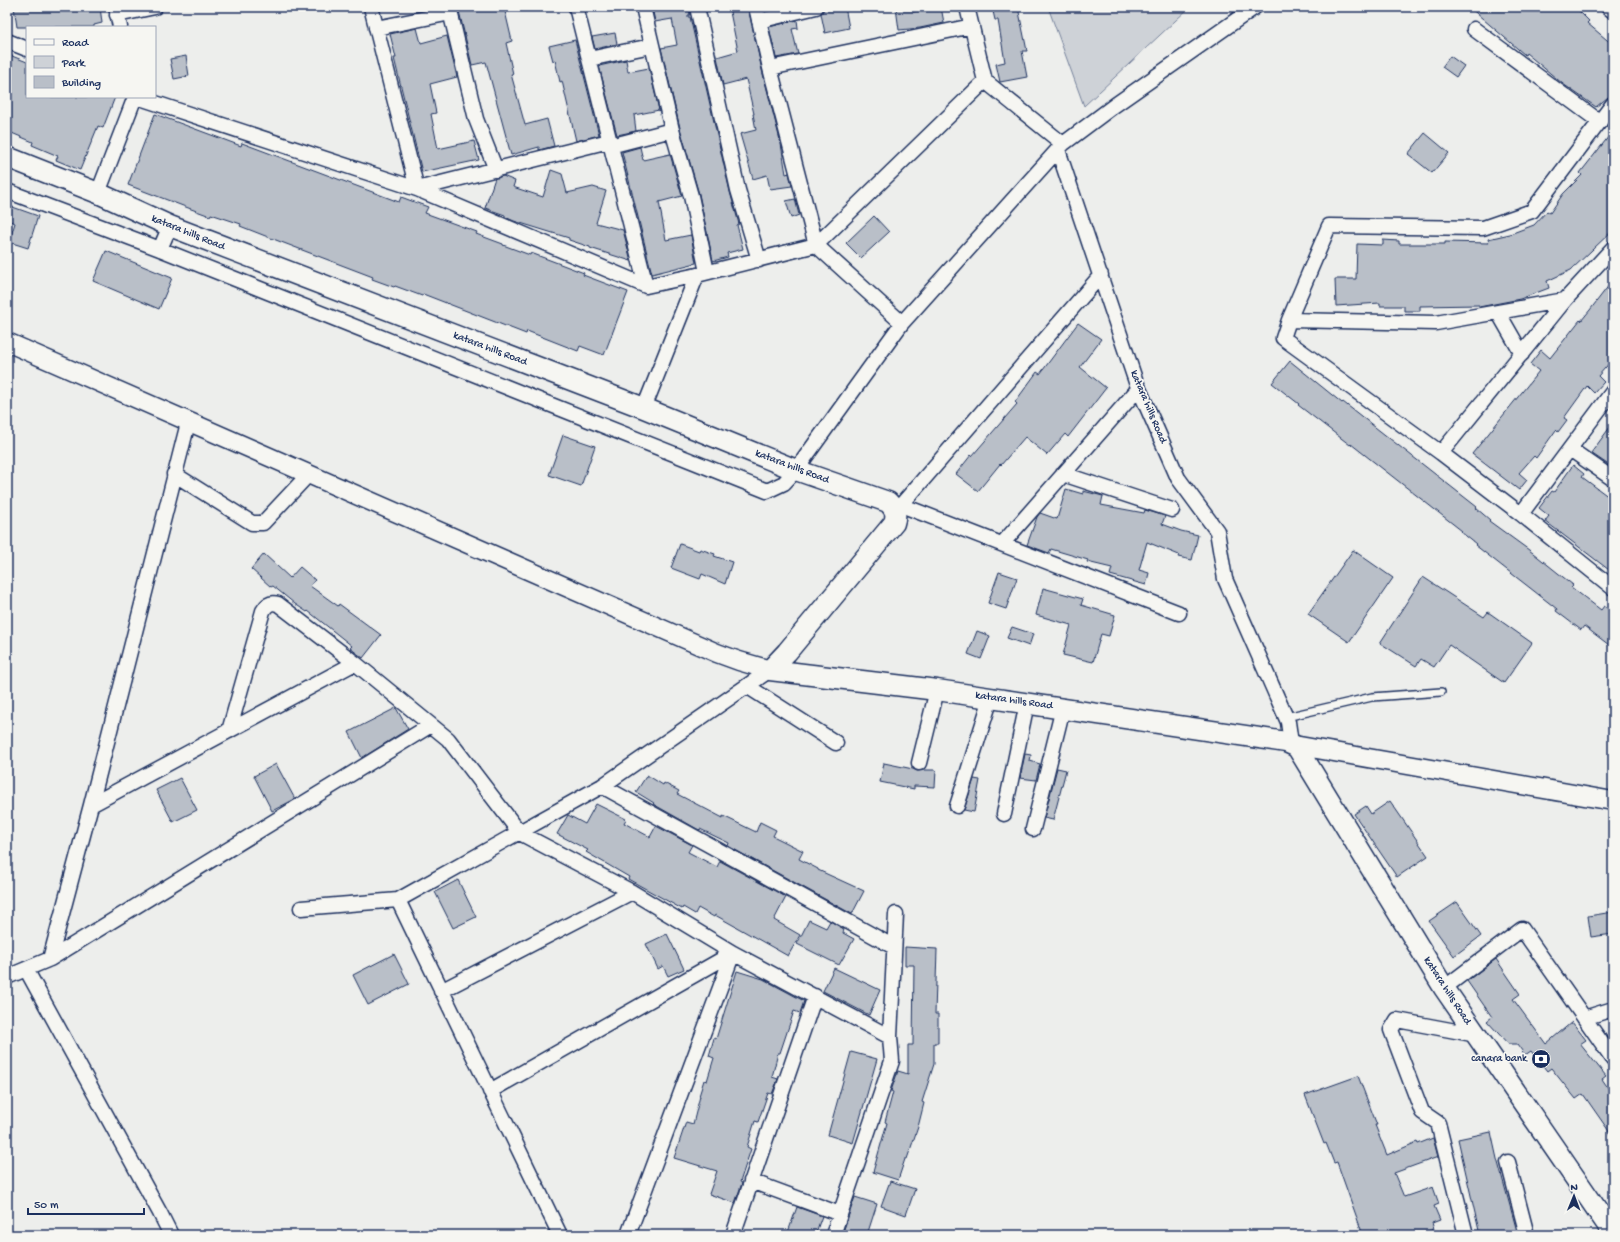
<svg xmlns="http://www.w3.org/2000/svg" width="1620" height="1242" font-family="'Gochi Hand',sans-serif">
<rect width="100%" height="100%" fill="#edeeec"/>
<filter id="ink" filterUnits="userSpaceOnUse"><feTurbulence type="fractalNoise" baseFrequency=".025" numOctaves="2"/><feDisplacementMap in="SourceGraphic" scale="8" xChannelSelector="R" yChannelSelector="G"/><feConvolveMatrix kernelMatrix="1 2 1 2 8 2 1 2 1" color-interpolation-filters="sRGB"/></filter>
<g filter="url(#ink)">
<path fill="#ced2d7" stroke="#74809a" d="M1048,7H1190L1084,106Z"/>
<path fill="#b9bfc8" stroke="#1b2f5e" d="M14,7H100L102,23L94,25V27H17Z
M458,7H504L512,41L506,43L513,74H511L525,125L547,119L554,146L539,150V147L511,155L486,62L472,65Z
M652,7H689L690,15H688V17H690L730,192L739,224L737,225L743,249L727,253L728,257L713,261L699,194L680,128L661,48L677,45L672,19L655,22Z
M729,7H748L762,70L781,144L786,174L789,173L792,186L770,189L767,175L753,179L740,134L756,130L753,114H754L746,79L723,85L717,57L738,51Z
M824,7H845L849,28L825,33L821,14Z
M912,7L913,12L941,7L944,23L920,28L899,30L896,8Z
M992,7H1018L1027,51H1022L1027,77L1000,82L996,64L1005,62L998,20H995Z
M1469,7H1575L1589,21L1587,23L1613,45V93L1596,107L1563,84L1526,53L1525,55Z
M797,20L798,28L792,29L798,54L776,58L769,27Z
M417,28L421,43L447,36L457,77L430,84L436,113L431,114L438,149L474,141L479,160L422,172L394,58H396L390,34Z
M615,33L617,44L595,49L592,37Z
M575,40L599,135L576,141L562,81L560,82L555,60L553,61L549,46Z
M7,54L27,62V97H115L103,128L98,126L80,170L56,160L58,156L32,145L33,142L7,131Z
M186,56L189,76L174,79L170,59Z
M1450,56L1464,66L1456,77L1442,67Z
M626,60L628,72L649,68L659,110L634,115L636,131L617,135L599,66Z
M155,114L241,146L242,143L399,202L401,197L428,207L425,213L477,232L476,234L503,244V245L530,255L531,253L555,262L584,273L583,275L628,292L604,355L580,346L578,351L527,331L526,334L423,294L422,296L395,286L394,287L372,279L373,277L268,237L240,226L241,224L211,214L210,216L183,206L128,185Z
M1613,131V230L1571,270L1547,281L1549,288L1520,299L1479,307V305L1420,306V311H1404V306H1380V303L1336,306L1335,279H1356L1357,244L1383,245V240L1399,241V244H1445V242L1489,243L1488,239L1510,234L1534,225L1547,211L1550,213L1563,194L1582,175L1580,173Z
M1425,133L1449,153L1432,173L1408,154Z
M640,147L643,160L670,154L682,196L659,202L666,240L691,235L696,263L652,274L622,152Z
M551,170L562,174L567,193L593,187L606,191L596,223L623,230L631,261L590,248V247L569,240V238L514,221L505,217V215L485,208L495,178L503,176L515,181L513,187L543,197Z
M795,199L799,215L791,218L786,201Z
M7,205L38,216L28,248L9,242L15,223L7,220Z
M874,216L889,232L861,258L846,243Z
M106,251L172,278L159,309L93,281Z
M1613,280V359L1598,376L1604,382L1594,393L1587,386L1564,418L1567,420L1558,432L1556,430L1536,458L1534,456L1519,473L1527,480L1519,490L1472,454L1539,371L1530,364L1541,350L1550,358L1580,320L1581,321L1590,310Z
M1078,323L1101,339L1080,367L1106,388L1068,437L1065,434L1047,455L1025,437L1001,465L1000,464L978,491L956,474L971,455L972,456L1017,404L1015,402L1037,372L1040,374Z
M1290,361L1342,403L1343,402L1477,507L1476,508L1490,520L1489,521L1533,553L1573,585L1571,587L1601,610L1604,606L1613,613V648L1584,626L1581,630L1556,611L1557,609L1475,545L1476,544L1461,532L1462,531L1351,444L1350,445L1298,405L1299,404L1272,383Z
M1613,423V468L1591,453Z
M563,435L595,446L581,486L549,475Z
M1573,465L1584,474L1582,477L1613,500V573L1545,521L1549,516L1539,508L1552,491L1554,492Z
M1066,489L1083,494V491L1103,496L1101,505L1144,513L1145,510L1165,516L1162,524L1181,531L1198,535L1192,560L1178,557L1179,555L1147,542L1139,570L1149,573L1146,585L1110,575L1112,568L1087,562L1088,560L1051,549L1049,553L1027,545L1037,517L1040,513L1057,519Z
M680,544L699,551L700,549L715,554L714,556L732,562L725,584L702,574L700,579L671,568Z
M1353,550L1393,578L1349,642L1308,614Z
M264,554L290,578L300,567L315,580L310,586L338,606L339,604L381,635L363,658L350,648L352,646L308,611L307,612L295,604L273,586L271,587L251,569Z
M999,572L1017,578L1006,609L988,603Z
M1423,577L1484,617L1488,612L1532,643L1504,683L1449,645L1434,667L1421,659L1416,666L1380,643Z
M1043,588L1083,599L1081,605L1115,615L1109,636L1101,634L1093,662L1063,655L1071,625L1036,615Z
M1012,627L1033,634L1029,646L1007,638Z
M977,631L990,636L981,659L968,654Z
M396,708L408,729L362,758L349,732Z
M1025,754L1031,755L1030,761L1040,764L1036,780L1020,778Z
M884,763L913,769L917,771L924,770H936L935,787L914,786V789L880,782Z
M276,764L295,799L272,811L254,776Z
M1057,768L1066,770L1053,820L1044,818Z
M647,775L663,785L664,783L679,791L677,794L723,818V816L756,832L760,822L776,830L773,836L803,851L799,859L818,869V870L864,891L852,914L728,846L729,843L700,829L699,830L653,804L654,803L636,792Z
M180,778L197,810L173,822L156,790Z
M974,779L980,780L974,812L964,810Z
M1390,801L1428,856L1397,877L1354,814L1366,806L1371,814Z
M596,804L626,819L624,823L650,837L656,826L692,845L688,852L717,867L720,861L786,897L774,920L800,935L788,956L715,915L714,917L698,908L695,914L683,907L682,909L628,879L629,877L586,852L588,850L557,834L568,815L585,824Z
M458,880L476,917L453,928L435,892Z
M1457,902L1481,936L1454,956L1429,921Z
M1613,912V934L1591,937L1588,916Z
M809,920L826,928L830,921L844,929L843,933L854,939L839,965L797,944Z
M667,934L684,969L668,976L663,966L658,969L646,944Z
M905,947L937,949L935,1014H938V1043H934V1064L922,1102L924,1103L918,1127L907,1159H905L898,1180L873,1172L887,1123L885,1122L893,1092L891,1091L898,1071L908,1074V1045H913L914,965H905Z
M394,954L409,984L368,1005L353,975Z
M1496,959L1520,994L1513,999L1546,1044L1572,1022L1586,1040L1580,1044L1606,1076L1602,1079L1613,1095V1137L1583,1094L1576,1099L1551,1068L1547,1071L1531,1051L1525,1055L1517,1044H1508L1487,1021L1492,1017L1467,981Z
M834,968L880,990L869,1015L823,991Z
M737,971L763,979L804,1001L800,1013L794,1011L780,1053H778L772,1077L778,1079L772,1094L768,1093L758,1122L755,1121L747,1147L751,1149L740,1182L742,1183L735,1203L709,1194L717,1171L674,1158L686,1122L693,1124L700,1096H699L704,1080L707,1081L714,1058L709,1056L714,1038L716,1039Z
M851,1052L877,1059L853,1143L828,1135Z
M1358,1076L1377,1125H1375L1387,1155L1417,1142L1418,1144L1433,1138L1438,1157L1394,1173L1404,1197L1433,1187L1439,1204L1434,1206L1440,1220L1432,1223L1434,1229L1418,1235H1363L1337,1162L1334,1163L1326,1143L1324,1144L1305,1095Z
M1491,1132L1497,1159L1518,1235H1480L1458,1139Z
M890,1181L915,1189L906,1215L881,1206Z
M855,1197L877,1204L867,1235H842Z
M797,1207L822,1216L815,1235H787Z"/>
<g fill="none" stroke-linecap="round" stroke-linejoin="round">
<defs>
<path id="service" d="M1286,717L1372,697L1441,692"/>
<path id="minor" d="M116,7L120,27
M371,7L417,189L609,141
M449,7L476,119L496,170
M576,7L646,286
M643,7L672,130L691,196L707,272
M697,7L738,190L759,260
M756,7L770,68L816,245L902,323
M1608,7L1613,11
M117,15L155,7
M759,21L816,7
M376,28L451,13
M1474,29L1600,122
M7,41L27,49
M589,59L651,46
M770,68L972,26
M137,97L417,189L646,286L697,275L816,245L985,81
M1613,104L1532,211L1483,228L1329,226L1289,320L1283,338L1441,453L1521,514L1613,588
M1063,144L1115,105L1255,7
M610,146L672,130
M1058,150L1136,382L1178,478L1217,531L1225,579L1288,722L1291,743
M7,191L160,249L767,491L784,483L796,470L902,323L1063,144L985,81L967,7
M98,193L135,97
M160,249L170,226
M1498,312L1522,354
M1289,320L1436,323L1565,300
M644,408L697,275
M1570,449L1613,479
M1441,453L1565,300L1613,248
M174,474L252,523H263L308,475
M1063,474L1172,510
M901,505L1179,613
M895,512L1101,275
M1521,514L1613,391
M1002,544L1139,388
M747,686L836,743
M229,731L263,611C267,604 271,602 278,604L355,663L448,739L520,833L632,892L733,953L890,1037
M919,763L937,690
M602,786L894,947
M91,805L355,663
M957,806L991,698
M1004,814L1027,703
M1033,829L1063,708
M301,908L398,900
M50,959L91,805L188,423
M26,969L160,1213L171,1235
M7,977L50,959L431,725
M1444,988L1522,929L1613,1059
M441,991L632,892
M1584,1018L1613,1009
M490,1091L733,953L628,1235
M1508,1162L1527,1235
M751,1181L840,1214
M560,1235L398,900L602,786L770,670
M733,1235L815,996
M833,1235L892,1061L890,1037L896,914
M1466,1235L1438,1123L1422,1112L1391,1030L1397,1020L1477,1035"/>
<path id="tertiary" d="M7,342L717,653L739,661L770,670
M1294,745L1613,801"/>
<path id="secondary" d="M7,157L98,193L170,226L644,408L796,470L888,502C895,509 897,514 894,523L787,652L770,670
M770,670L937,690L1286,742L1297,747L1444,988L1613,1233"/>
</defs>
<use href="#service" stroke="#1b2f5e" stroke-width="10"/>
<use href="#minor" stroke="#1b2f5e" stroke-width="17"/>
<use href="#tertiary" stroke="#1b2f5e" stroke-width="21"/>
<use href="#secondary" stroke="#1b2f5e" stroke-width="23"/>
<use href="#service" stroke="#f6f6f2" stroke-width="7"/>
<use href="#minor" stroke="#f6f6f2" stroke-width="14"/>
<use href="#tertiary" stroke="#f6f6f2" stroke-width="18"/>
<use href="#secondary" stroke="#f6f6f2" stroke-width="20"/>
</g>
</g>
<defs>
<symbol id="bank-disc" viewBox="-11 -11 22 22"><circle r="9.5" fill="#1b2f5e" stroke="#f6f6f2"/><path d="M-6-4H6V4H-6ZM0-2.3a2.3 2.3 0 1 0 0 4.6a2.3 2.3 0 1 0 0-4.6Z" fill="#fff"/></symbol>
</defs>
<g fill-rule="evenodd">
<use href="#bank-disc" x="1530" y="1048" width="22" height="22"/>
</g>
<g text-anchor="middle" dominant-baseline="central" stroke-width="3.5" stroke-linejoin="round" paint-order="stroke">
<g font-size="11" fill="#1b2f5e" stroke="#f6f6f2">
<text transform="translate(188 233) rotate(22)">katara hills Road</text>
<text transform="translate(490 349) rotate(21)">katara hills Road</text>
<text transform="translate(1148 407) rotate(67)">katara hills Road</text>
<text transform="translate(792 467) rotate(21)">katara hills Road</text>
<text transform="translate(1014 701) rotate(8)">katara hills Road</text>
<text transform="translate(1447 991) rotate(57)">katara hills Road</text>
</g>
<g font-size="11" fill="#1b2f5e" stroke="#f6f6f2" text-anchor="end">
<text x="1527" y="1059">canara bank</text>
</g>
</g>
<rect width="1620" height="1242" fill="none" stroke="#f6f6f2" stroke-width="24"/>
<rect x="12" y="12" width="1596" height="1218" fill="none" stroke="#1b2f5e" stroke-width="1.5" filter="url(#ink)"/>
<rect x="26" y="26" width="130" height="72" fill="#f6f6f2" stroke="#9ea6b7"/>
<rect x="34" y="39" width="20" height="6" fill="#f6f6f2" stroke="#9ea6b7"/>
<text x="62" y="46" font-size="12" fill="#1b2f5e">Road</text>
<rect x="34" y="56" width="20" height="12" fill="#ced2d7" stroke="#9ea6b7"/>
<text x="62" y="66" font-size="12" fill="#1b2f5e">Park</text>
<rect x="34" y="76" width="20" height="12" fill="#b9bfc8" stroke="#9ea6b7"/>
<text x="62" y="86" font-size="12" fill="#1b2f5e">Building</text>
<g transform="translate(1574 1196) rotate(1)" stroke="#f6f6f2" stroke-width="3" paint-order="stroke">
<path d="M0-3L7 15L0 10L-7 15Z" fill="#1b2f5e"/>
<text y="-6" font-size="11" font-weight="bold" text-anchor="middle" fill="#1b2f5e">N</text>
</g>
<path d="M28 1208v6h116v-6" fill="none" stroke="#1b2f5e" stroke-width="2"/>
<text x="34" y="1208" font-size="12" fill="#1b2f5e" stroke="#f6f6f2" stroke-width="3" paint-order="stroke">50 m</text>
</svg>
